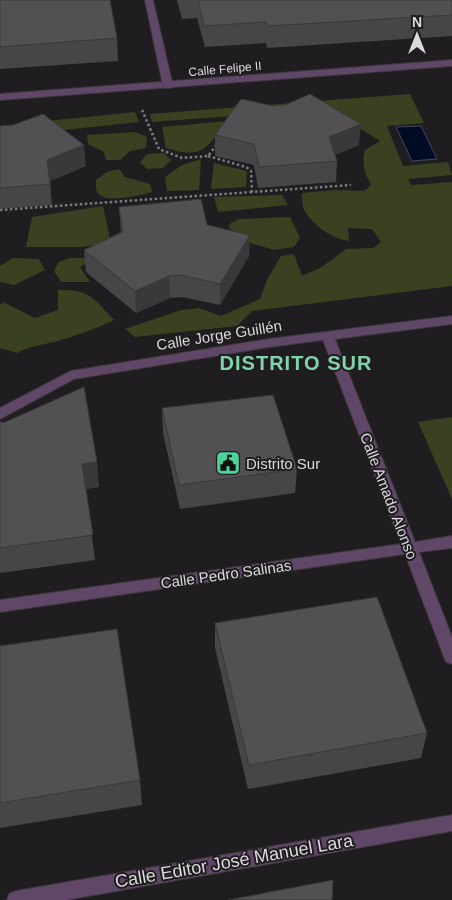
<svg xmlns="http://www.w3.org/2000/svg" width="452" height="900" font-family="Helvetica,sans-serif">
<rect width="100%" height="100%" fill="#201d20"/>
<path fill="#3a4120" d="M410,94L424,123L387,126L403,166L448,162L452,175L408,179L411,185L452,182V286L252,311L237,326L135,337L125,329L181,310L199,308L221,316L260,299L267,280L281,256L294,254L302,276L322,267L346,249L373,248L381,242L372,229L348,228L349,241C332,238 312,226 304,209C302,205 302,198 302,193L335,190L364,191L371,185C365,173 361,164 365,150L380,141L329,109L152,122L150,114Z
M135,112L139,122L26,134L27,123Z
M228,121C206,148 203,160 166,148L162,127Z
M135,132L147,137L146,148L130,151L120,160H106L104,152L88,144L87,135Z
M164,153L171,160L163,168L147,169L140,162L147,154Z
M201,159L199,190L167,191L165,177L182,165Z
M214,163L247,171L246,187L211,189Z
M119,169L125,177L150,184L152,192C142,195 108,203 100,195C95,191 96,186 96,180L107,172Z
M282,195L288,205L218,212L214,197Z
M103,206L111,243L82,247H26L32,217Z
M290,217L300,238L294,247L274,250L237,239L228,225L239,219Z
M13,258L39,259L45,270L14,285L0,282V266Z
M70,258H94L80,267L90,282H61L54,271L59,262Z
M58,290C91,290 92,297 114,320C96,329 77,335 58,341C42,345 33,345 17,353L0,348V305L3,302L35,318L58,310Z
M452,417V499L418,422Z"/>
<path fill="#000c26" stroke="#424a5c" d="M421,126L437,159L412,161L396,127Z"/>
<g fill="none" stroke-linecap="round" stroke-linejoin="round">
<defs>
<path id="minor" d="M145,0H153L173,86L171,88H165L163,86Z
M452,316V324L335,339L415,542L452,536V548L419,552L452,637V664L446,662L444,657L405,554L0,612V600L401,544L323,340L269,347L74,379L0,419V408L71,371L269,339Z
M452,815V831L66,900H7L9,894L16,891Z"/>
<path id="tertiary" d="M452,60V66L0,100V94Z"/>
</defs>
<use href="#minor" stroke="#3a373a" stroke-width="2"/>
<use href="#tertiary" stroke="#3a373a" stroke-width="2"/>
<path stroke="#7d7b7d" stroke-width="2.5" stroke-dasharray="2.5 2.5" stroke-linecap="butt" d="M142,110L159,149L182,158L208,156L217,144
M208,156L246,167L251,171L252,192L351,185
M0,210L252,192"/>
<use href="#minor" fill="#614767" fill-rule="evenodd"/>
<use href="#tertiary" fill="#614767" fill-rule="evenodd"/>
</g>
<path fill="#474547" d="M0,0L117,38L118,61L0,69Z
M177,0H452V36L267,48L266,43L205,47L197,18L182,19Z
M0,126L86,166L50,181L52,205L0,209Z
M215,135L359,145L335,155L337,161L336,182L258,188L254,165L215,156Z
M119,207L249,256L220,305L182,297L170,298L136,313L86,272L84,250L121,232Z
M162,408L297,469L295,493L180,509L163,433Z
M0,421L99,487L86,489L95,560L0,573Z
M215,623L427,733L421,758L248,789L215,648Z
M0,646L140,780L142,805L0,828Z"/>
<path fill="#3a383a" d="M361,124L359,145L327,158L329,137Z
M84,145L86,166L50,181L52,205L47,160Z
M250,235L249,256L220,305V284Z
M169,276L170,298L136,313L135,291Z
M97,462L99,487L85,489L82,464Z"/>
<path fill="#535053" stroke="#3a383a" d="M0,0H110L117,38L0,47Z
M198,0H452V15L268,26L266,22L204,26Z
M310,94L361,124L329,137L337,161L259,167L254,144L215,135L241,99L273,106L285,105Z
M43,114L84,145L47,160L50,184L0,188V126L13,125Z
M201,199L207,225L250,235L220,284L181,275L169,276L135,291L84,250L123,232L119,207Z
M84,387L97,462L82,464L93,535L0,548V421L3,423Z
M273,395L297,469L179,485L162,408Z
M377,597L427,733L249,765L215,623Z
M117,629L140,780L0,803V646Z
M333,880L332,900H228Z"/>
<defs>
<symbol id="civic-square" viewBox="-11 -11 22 22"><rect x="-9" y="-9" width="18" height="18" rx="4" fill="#4dd39a" stroke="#201d20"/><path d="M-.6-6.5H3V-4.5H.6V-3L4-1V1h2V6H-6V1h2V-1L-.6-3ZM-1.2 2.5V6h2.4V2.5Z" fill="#111"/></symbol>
</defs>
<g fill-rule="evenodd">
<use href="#civic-square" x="214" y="449" width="28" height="28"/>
</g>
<g text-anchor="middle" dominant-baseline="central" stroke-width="4" stroke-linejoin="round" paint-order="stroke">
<g font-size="12" fill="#dbd9db" stroke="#201d20">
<text transform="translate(225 69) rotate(-5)">Calle Felipe II</text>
</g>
<g font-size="15" fill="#dbd9db" stroke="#201d20">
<text transform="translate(219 335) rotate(-9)">Calle Jorge Guillén</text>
<text transform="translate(389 496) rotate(69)">Calle Amado Alonso</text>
<text transform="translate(226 574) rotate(-8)">Calle Pedro Salinas</text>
</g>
<g font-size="15" fill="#dbd9db" stroke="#201d20" text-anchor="start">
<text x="246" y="463">Distrito Sur</text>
</g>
<g font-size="18" fill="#dbd9db" stroke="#201d20">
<text transform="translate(234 861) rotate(-10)">Calle Editor José Manuel Lara</text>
</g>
<g font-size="20" font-weight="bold" letter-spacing="1" fill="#81d3aa" stroke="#201d20">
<text x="296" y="363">DISTRITO SUR</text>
</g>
</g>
<g transform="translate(417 35)" stroke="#201d20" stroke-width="4" paint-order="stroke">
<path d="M0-4L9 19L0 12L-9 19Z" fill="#dbd9db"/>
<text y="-8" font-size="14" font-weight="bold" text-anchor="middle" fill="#dbd9db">N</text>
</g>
</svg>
